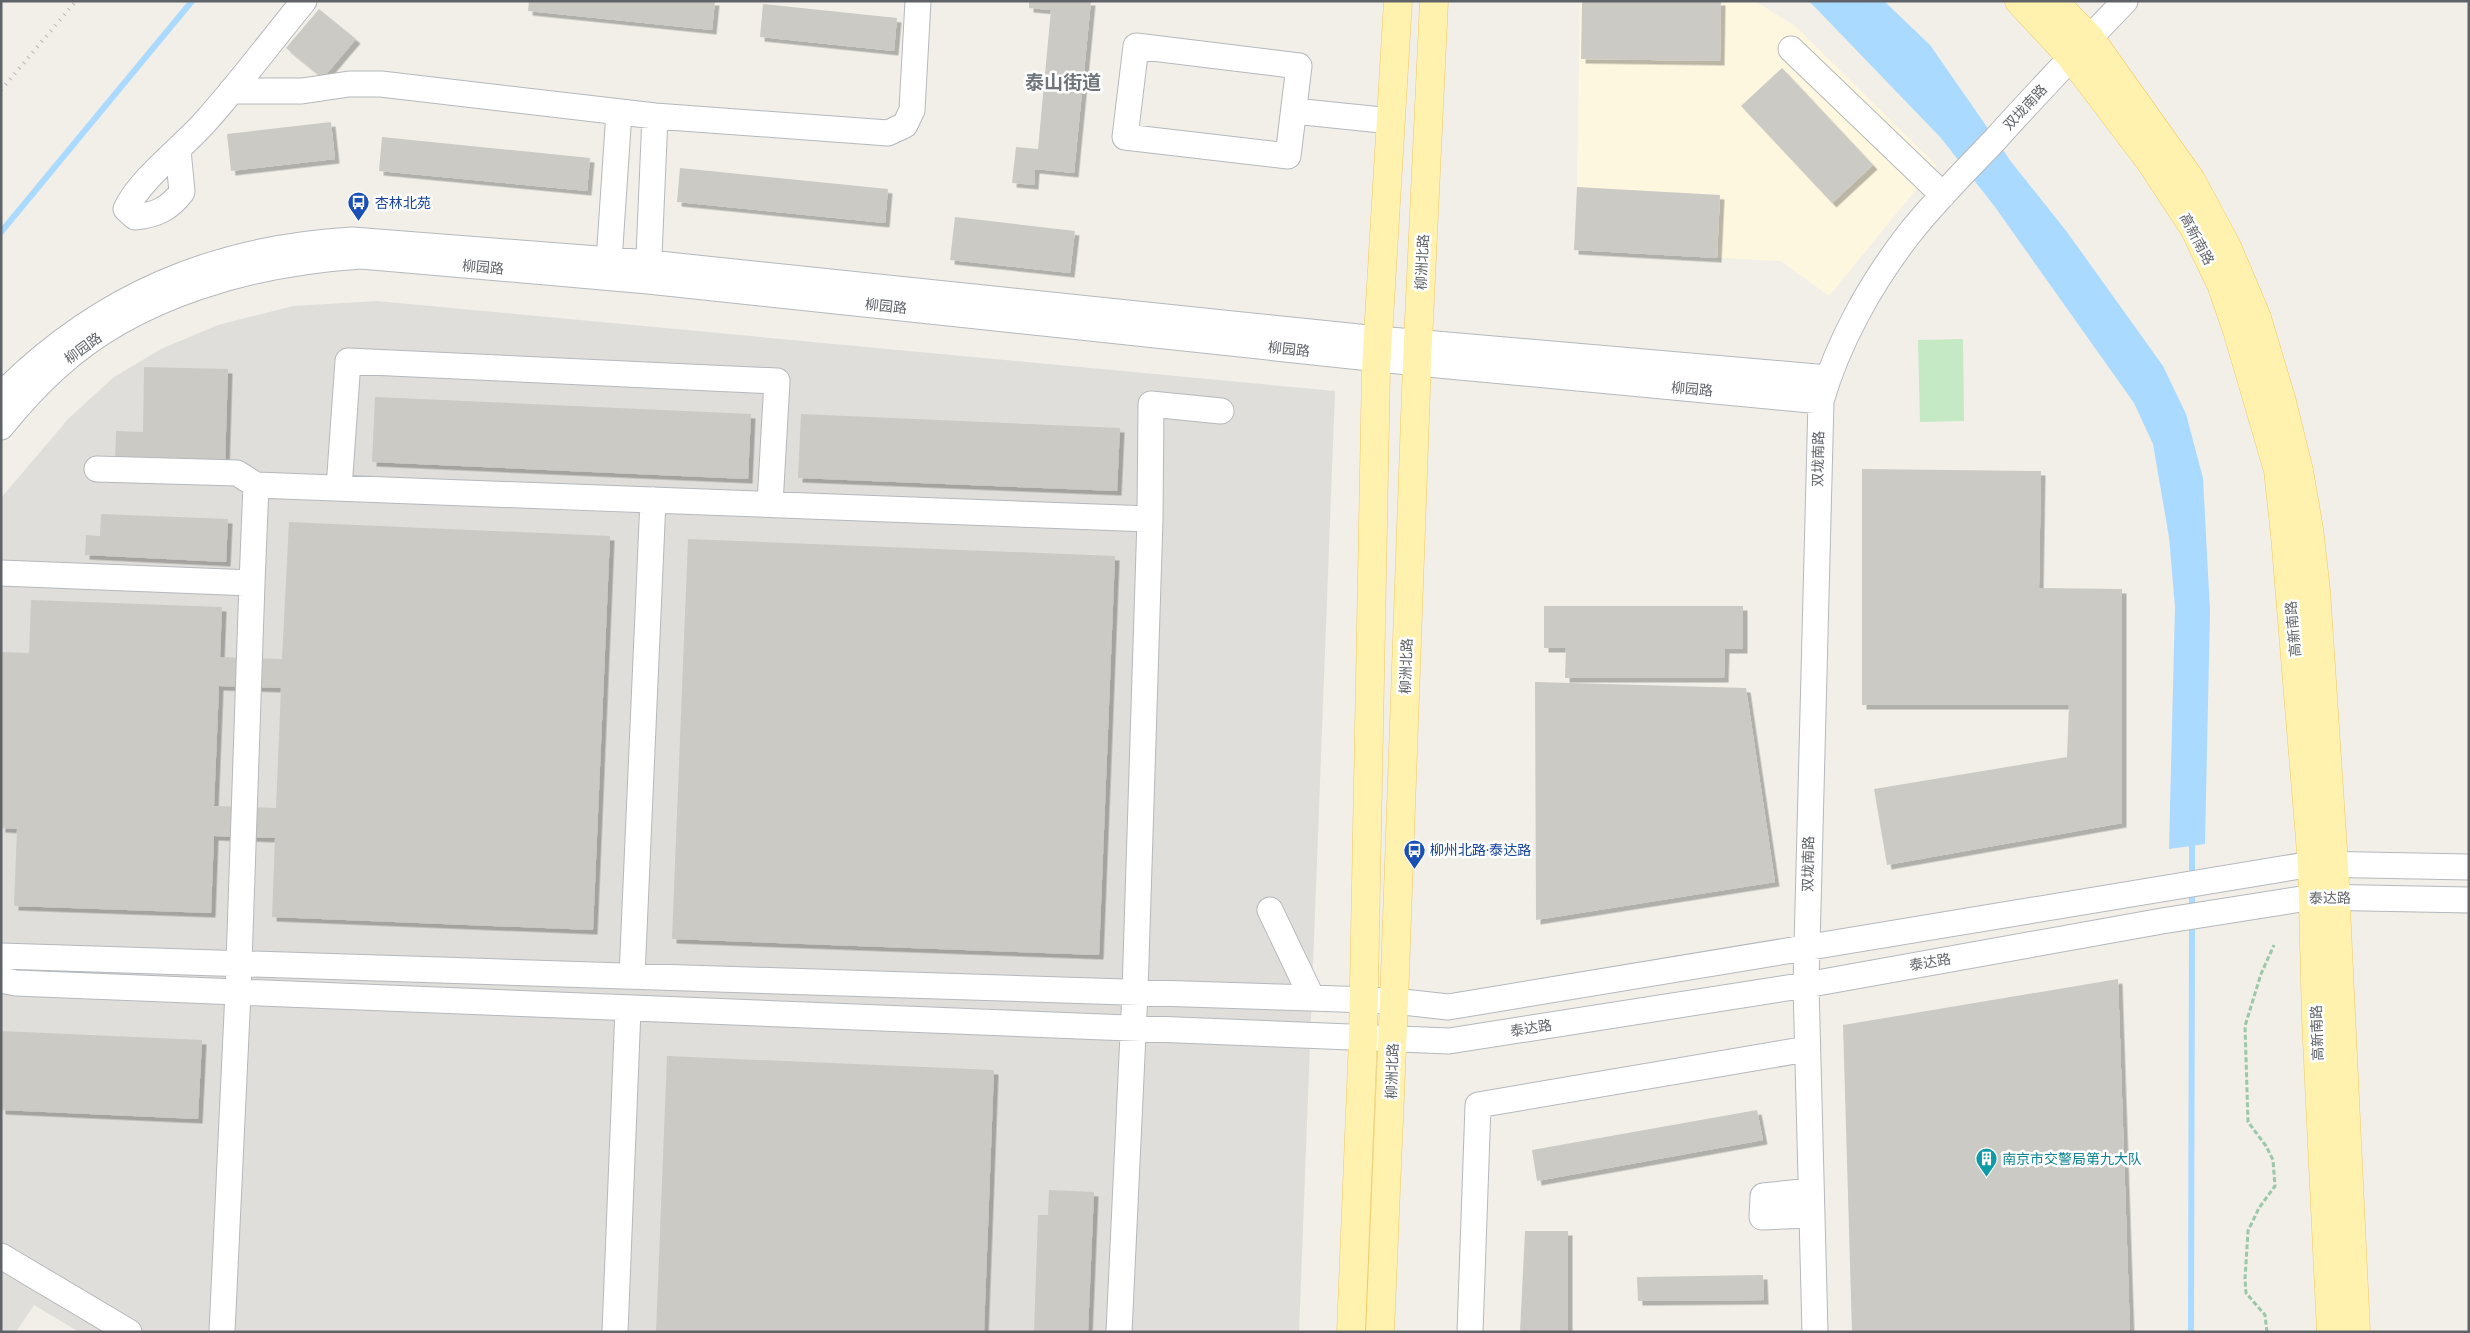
<svg xmlns="http://www.w3.org/2000/svg" width="2470" height="1333" font-family="'Archivo Narrow','Noto Sans SC',sans-serif">
<defs>
<filter id="shadow"><feDropShadow dx="4.5" dy="4.5" stdDeviation="0" flood-color="#0004"/></filter>
</defs>
<rect width="100%" height="100%" fill="#f1efe8"/>
<path fill="#fef7e0" d="M1580,1H1755L1795,26L1936,165L1829,296L1781,261L1717,258L1577,187Z"/>
<path fill="#e0deda" d="M377,301L1335,391L1299,1332H79L34,1305L16,1332H1V498L69,418L114,377L161,349L218,325L293,306Z"/>
<path fill="#c5e8c5" d="M1963,339L1964,421L1920,422L1918,340Z"/>
<path fill="#aadaff" d="M1809,1H1884L1930,45L2012,163L2067,232L2163,366L2186,414L2203,478L2210,611L2205,844L2169,849L2175,607L2169,537L2153,444L2134,403L1995,207L1941,138Z"/>
<g fill="none" stroke-linecap="round" stroke-linejoin="round">
<path stroke="#aadaff" stroke-width="6" d="M1,232L192,1
M2192,840V880
M2192,890V912
M2191,1332L2192,922"/>
</g>
<path fill="#cccac5" fill-rule="evenodd" filter="url(#shadow)" d="M529,1H715L712,30L528,11Z
M1029,1H1091L1074,173L1035,169L1034,185L1012,183L1016,147L1038,149L1051,10L1029,8Z
M1582,1H1721L1720,61L1581,59Z
M763,4L897,18L894,51L760,37Z
M319,9L356,39L323,78L286,48Z
M1782,68L1873,165L1832,203L1741,106Z
M331,122L335,159L231,171L227,134Z
M382,137L590,158L587,191L379,171Z
M680,168L888,189L885,223L677,202Z
M1577,187L1720,195L1717,258L1574,250Z
M955,217L1075,231L1070,273L950,260Z
M144,367L228,369L225,465L115,461L116,431L143,432Z
M375,397L751,414L748,479L372,462Z
M801,414L1120,428L1117,491L798,478Z
M1862,469L2041,471L2039,588L2122,589V823L1887,865L1874,789L2067,757L2069,705H1862Z
M101,514L228,519L226,562L85,555L86,535L100,536Z
M289,522L610,536L593,930L272,917L275,838L214,836L211,913L14,906L17,829L1,828V652L29,653L31,600L222,607L220,657L282,659ZM219,686L281,688L276,808L214,806Z
M688,539L1115,556L1099,955L672,939Z
M1544,606H1743V649H1725L1724,678H1565L1566,648H1544Z
M1535,682L1746,688L1775,882L1536,920Z
M2118,979L2130,1332H1852L1843,1025Z
M1,1031L202,1040L198,1119L1,1110Z
M667,1056L994,1070L984,1332H656Z
M1757,1110L1763,1140L1537,1181L1532,1150Z
M1049,1190L1094,1192L1088,1332H1034L1038,1215H1048Z
M1525,1231H1568V1332H1520Z
M1763,1275L1764,1300L1638,1301L1637,1277Z"/>
<g fill="none" stroke-linecap="round" stroke-linejoin="round">
<defs>
<path id="minor" d="M1136,46L1299,66L1288,156L1125,137Z
M1791,49L1943,195
M231,91H302L349,84H381L655,116L888,133L905,125L912,110L918,1
M1294,111L1391,121
M178,150L182,192C169,209 156,215 135,217L126,209C140,179 182,148 205,122C240,83 271,41 304,1
M608,276L619,112
M648,279L655,116
M1,395C99,296 214,248 352,240L649,263L1378,339L1828,378
M1,427C18,406 36,386 56,368C136,294 254,263 361,256L648,281L1417,363L1821,401
M97,469L237,473L256,485
M339,488L348,361L777,381L770,504
M1150,519L1151,404L1221,411
M1,573L252,583L238,992L222,1332
M252,583L256,485L1150,519L1135,992L1119,1332
M1270,910L1312,998
M1,956L1312,998L1394,1001L1448,1007L2312,864L2469,867
M632,976L653,500
M1,980L16,983L1449,1041L1806,985L2162,921L2314,897L2469,900
M1811,1191L1763,1196L1762,1217L1811,1215
M1,1256L129,1332
M615,1332L628,1009
M1470,1332L1478,1105L1807,1049
M1815,1332L1806,985L1821,401C1838,342 1871,283 1909,234C1934,202 1964,172 1993,142C2036,94 2080,48 2125,1"/>
<path id="major" d="M2019,1L2071,57L2150,161L2194,228L2221,284L2237,330L2278,470L2285,535L2312,864L2316,1019L2331,1332
M2053,1L2090,38L2191,180L2227,247L2257,318L2282,402L2299,471L2309,529L2316,590L2334,865L2356,1332
M1351,1332L1363,1039L1376,370L1398,1
M1380,1332L1394,1001L1417,363L1434,1"/>
</defs>
<use href="#minor" stroke="#b5b8bc" stroke-width="27"/>
<use href="#major" stroke="#f2c960" stroke-width="29"/>
<path stroke="#9cc7a9" stroke-width="3" stroke-dasharray="5 2.5" stroke-linecap="butt" d="M2267,1332L2265,1315L2246,1293L2245,1279L2248,1231L2259,1208L2275,1186L2273,1160L2266,1146L2248,1122L2245,1026L2261,974L2274,945"/>
<use href="#minor" stroke="#fff" stroke-width="25"/>
<use href="#major" stroke="#fff2af" stroke-width="28"/>
<path stroke="#b6b7b8" stroke-width="4" stroke-dasharray="1 6" stroke-linecap="butt" d="M1,90L76,1"/>
</g>
<defs>
<symbol id="bus-pin" viewBox="-11 -11 22 30"><path d="M0 17L-7.5 6A9.5 9.5 0 1 1 7.5 6Z" fill="#1a4fb4" stroke="#fff"/><path d="M-5-6H5V4H4V6H2V4H-2V6H-4V4H-5ZM-3.5-4V0h7V-4ZM-3.5 1.2v1.5H-2V1.2ZM2 1.2v1.5H3.5V1.2Z" fill="#fff"/></symbol>
<symbol id="building-pin" viewBox="-11 -11 22 30"><path d="M0 17L-7.5 6A9.5 9.5 0 1 1 7.5 6Z" fill="#0f9aa8" stroke="#fff"/><path d="M-4-6H4V6H1V3H-1V6H-4ZM-2.5-4.3h1.7v1.8h-1.7ZM.8-4.3h1.7v1.8H.8ZM-2.5-1h1.7V.8h-1.7ZM.8-1h1.7V.8H.8Z" fill="#fff"/></symbol>
</defs>
<g fill-rule="evenodd">
<use href="#bus-pin" x="346" y="190" width="25" height="34"/>
<use href="#bus-pin" x="1402" y="838" width="25" height="34"/>
<use href="#building-pin" x="1974" y="1146" width="25" height="34"/>
</g>
<g text-anchor="middle" dominant-baseline="central" stroke-width="5" stroke-linejoin="round" paint-order="stroke">
<g font-size="14" fill="#5f6368" stroke="#fff">
<text transform="translate(2025 107) rotate(-47)">双垅南路</text>
<text transform="translate(2197 239) rotate(62)">高新南路</text>
<text transform="translate(1422 262) rotate(-87)">柳洲北路</text>
<text transform="translate(483 267) rotate(5)">柳园路</text>
<text transform="translate(886 306) rotate(6)">柳园路</text>
<text transform="translate(83 348) rotate(-36)">柳园路</text>
<text transform="translate(1289 349) rotate(6)">柳园路</text>
<text transform="translate(1692 389) rotate(5)">柳园路</text>
<text transform="translate(1818 459) rotate(-89)">双垅南路</text>
<text transform="translate(2293 629) rotate(-95)">高新南路</text>
<text transform="translate(1406 666) rotate(-88)">柳洲北路</text>
<text transform="translate(1808 864) rotate(-89)">双垅南路</text>
<text transform="translate(2330 898) rotate(-1)">泰达路</text>
<text transform="translate(1930 962) rotate(-10)">泰达路</text>
<text transform="translate(1531 1028) rotate(-9)">泰达路</text>
<text transform="translate(2317 1033) rotate(-92)">高新南路</text>
<text transform="translate(1392 1071) rotate(-88)">柳洲北路</text>
</g>
<g font-size="14" fill="#164399" stroke="#fff" text-anchor="start">
<text x="375" y="203">杏林北苑</text>
<text x="1430" y="850">柳州北路·泰达路</text>
</g>
<g font-size="14" fill="#0d838f" stroke="#fff" text-anchor="start">
<text x="2002" y="1159">南京市交警局第九大队</text>
</g>
<g font-size="19" font-weight="bold" fill="#70757a" stroke="#fff">
<text x="1063" y="82">泰山街道</text>
</g>
</g>
<rect width="2470" height="1333" fill="none" stroke="#5f6368" stroke-width="5"/>
</svg>
